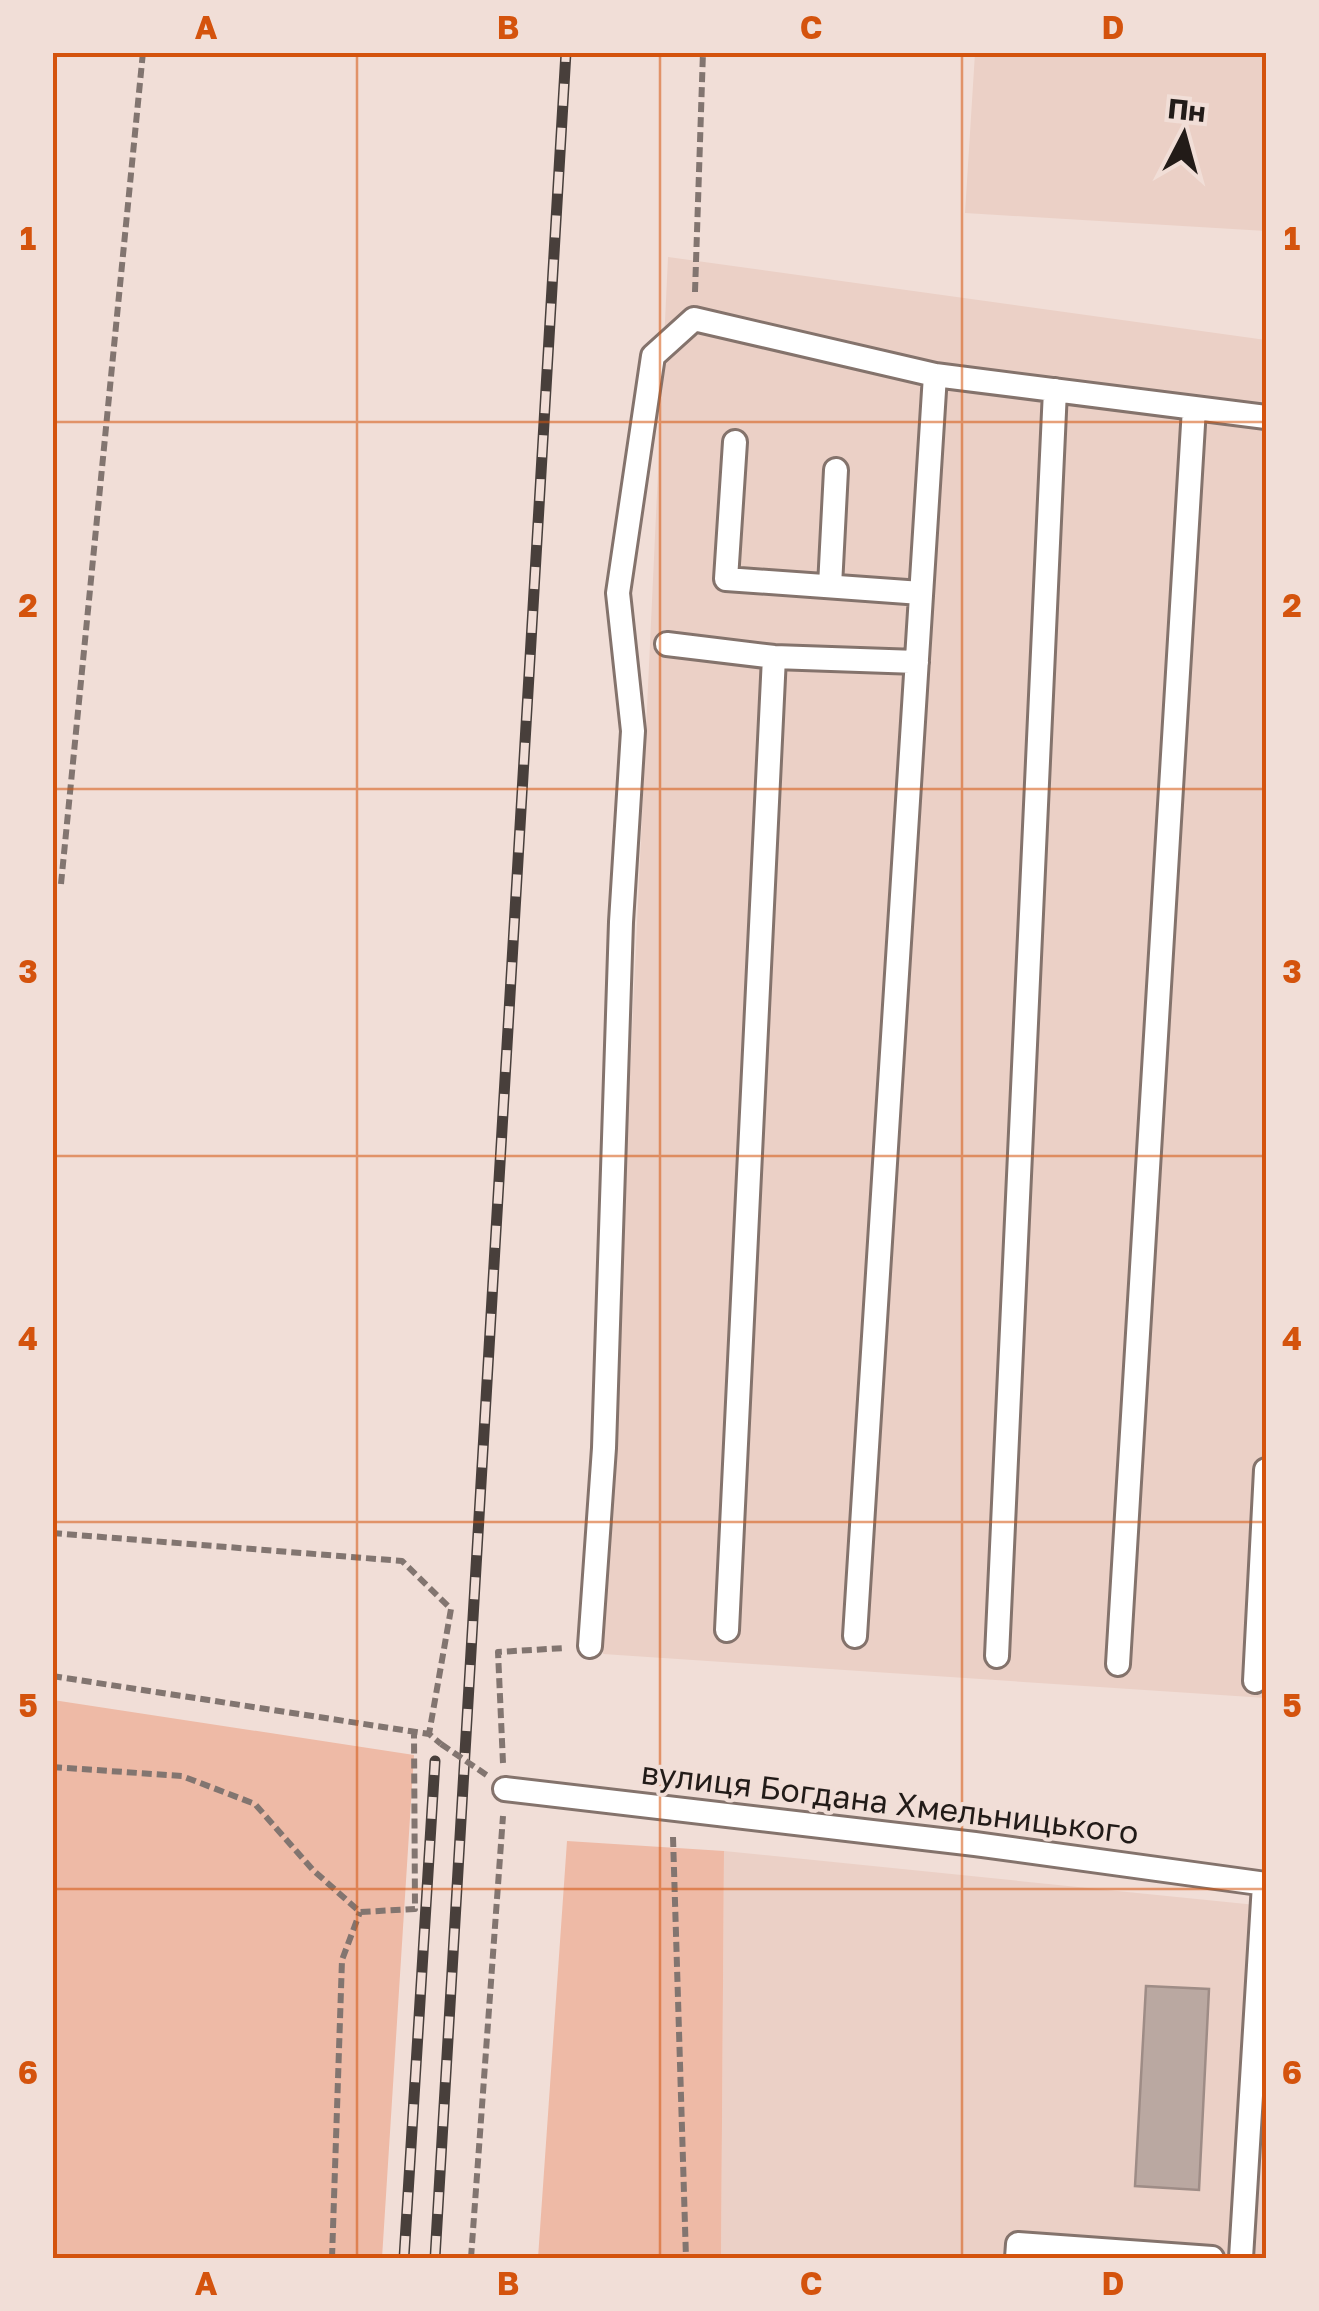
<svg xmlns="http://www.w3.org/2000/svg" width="1319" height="2311" font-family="'Golos Text',sans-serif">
<rect width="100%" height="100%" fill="#f1ded7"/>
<path fill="#ebd0c6" d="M975,53H1266V231L965,213Z
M668,257L1266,340V1698L603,1654Z
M724,1851L1266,1906V2258H721Z"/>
<path fill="#eebaa6" d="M53,1700L414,1755L382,2258H53Z
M567,1841L724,1851L721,2258H538Z"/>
<path fill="#baa8a1" stroke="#9e8c86" stroke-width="2.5" d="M1146,1986L1209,1989L1199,2190L1135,2186Z"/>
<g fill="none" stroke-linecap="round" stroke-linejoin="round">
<defs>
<path id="lane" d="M735,442L726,579L921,593
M830,586L836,470
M667,644L774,657L917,662
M727,1630L774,657
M855,1636L935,375
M590,1646L604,1448L621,922L633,731L618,593L653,356L694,319L935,375L1266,417
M997,1656L1055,390
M1118,1664L1194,408
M1255,1681L1266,1470
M505,1789L975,1844L1266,1884
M1017,2258L1018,2244L1212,2258
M1241,2258L1264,1884"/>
</defs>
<use href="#lane" stroke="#84736c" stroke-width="28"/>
<path stroke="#827570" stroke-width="6" stroke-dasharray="10 5" stroke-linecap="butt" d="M695,292L703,52
M61,884L143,52
M52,1533L402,1561L451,1609L429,1734
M52,1676L429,1734L441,1744
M503,1763L498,1652L564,1648
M52,1767L182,1776L255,1804L313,1870L360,1912L415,1909L414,1732
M673,1837L686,2258
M332,2258L342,1960L360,1912
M471,2258L503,1816"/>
<use href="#lane" stroke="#fff" stroke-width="22"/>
<defs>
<path id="rail" d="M404,2258L435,1761
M435,2258L566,52"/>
</defs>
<use href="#rail" stroke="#483f3b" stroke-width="11"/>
<use href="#rail" stroke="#f1ded7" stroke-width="8" stroke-dasharray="22" stroke-linecap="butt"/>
<path stroke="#827570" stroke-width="6" stroke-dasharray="10 5" stroke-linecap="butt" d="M441,1744L488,1776"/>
</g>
<path fill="none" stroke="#d4530d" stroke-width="2.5" stroke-opacity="0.55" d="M357,52V2258M660,52V2258M962,52V2258M52,422H1266M52,789H1266M52,1156H1266M52,1522H1266M52,1889H1266"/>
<g text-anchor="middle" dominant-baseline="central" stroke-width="8" stroke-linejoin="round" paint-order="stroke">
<g font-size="32" fill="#221b18" stroke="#f1ded7">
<text transform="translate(890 1802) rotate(7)">вулиця Богдана Хмельницького</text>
</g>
</g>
<rect width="1319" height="2311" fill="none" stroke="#f1ded7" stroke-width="110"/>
<g transform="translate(1184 135) rotate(6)" stroke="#f1ded7" stroke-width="8" paint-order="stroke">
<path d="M0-8L18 38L0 25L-18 38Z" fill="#221b18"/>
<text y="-15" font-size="28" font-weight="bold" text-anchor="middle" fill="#221b18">Пн</text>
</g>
<rect x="55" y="55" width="1209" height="2201" fill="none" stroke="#d4530d" stroke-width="4"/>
<g font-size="32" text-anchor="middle" font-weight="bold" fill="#d4530d">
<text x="206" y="39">A</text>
<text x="508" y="39">B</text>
<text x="811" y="39">C</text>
<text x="1113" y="39">D</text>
<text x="28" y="250">1</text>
<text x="1292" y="250">1</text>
<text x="28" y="617">2</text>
<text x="1292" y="617">2</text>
<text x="28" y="983">3</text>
<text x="1292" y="983">3</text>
<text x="28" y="1350">4</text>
<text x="1292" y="1350">4</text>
<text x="28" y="1717">5</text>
<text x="1292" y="1717">5</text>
<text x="28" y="2084">6</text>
<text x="1292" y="2084">6</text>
<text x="206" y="2295">A</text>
<text x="508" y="2295">B</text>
<text x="811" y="2295">C</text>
<text x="1113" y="2295">D</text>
</g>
</svg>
